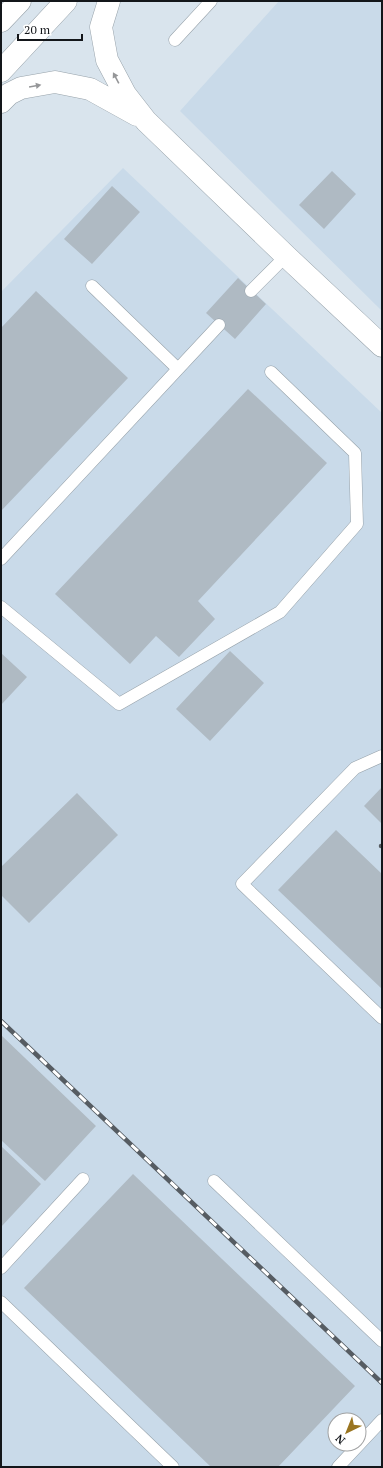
<svg xmlns="http://www.w3.org/2000/svg" width="383" height="1468" font-family="'PT Serif',serif">
<rect width="100%" height="100%" fill="#d9e4ed"/>
<path fill="#c9dae9" fill-rule="evenodd" d="M279,1H382V311L180,111Z
M123,168L382,413V1467H1V292ZM335,1420H359V1444H335Z"/>
<path fill="#afbac3" d="M332,171L356,194L324,229L299,205Z
M112,186L140,212L92,264L64,239Z
M238,278L266,304L235,339L206,313Z
M36,291L128,378L1,511V328Z
M248,389L327,463L198,601L215,619L179,657L156,636L130,664L55,594Z
M230,651L264,683L210,741L176,709Z
M1,653L27,677L1,705Z
M382,787V824L364,806Z
M77,793L118,835L29,923L1,895V867Z
M336,830L382,874V989L278,890Z
M1,1035L96,1126L45,1181L1,1140Z
M1,1146L41,1184L1,1227Z
M133,1174L355,1386L278,1467H211L24,1288Z"/>
<g fill="none" stroke-linecap="round" stroke-linejoin="round">
<defs>
<path id="lane" d="M175,40L211,1
M92,286L178,369
M251,291L286,256
M1,559L219,325
M1,607L119,704L280,612L357,524L355,453L271,372
M382,756L355,768L242,884L382,1018
M214,1181L382,1341
M1,1268L83,1179
M1,1302L173,1467
M338,1467L382,1420"/>
<path id="street" d="M109,1L101,27L107,60L125,94L146,121L286,256L382,346
M1,102L9,94L21,88L55,82L90,89L137,115"/>
<path id="primary" d="M1,21L20,1
M1,71L66,1"/>
</defs>
<use href="#lane" stroke="#97a2aa" stroke-width="13"/>
<use href="#street" stroke="#97a2aa" stroke-width="23"/>
<use href="#primary" stroke="#97a2aa" stroke-width="23"/>
<use href="#lane" stroke="#fff" stroke-width="12"/>
<use href="#street" stroke="#fff" stroke-width="22"/>
<use href="#primary" stroke="#fff" stroke-width="22"/>
<defs>
<path id="rail" d="M381,846H382
M1,1021L382,1383"/>
</defs>
<use href="#rail" stroke="#565c62" stroke-width="4.5"/>
<use href="#rail" stroke="#fff" stroke-width="3" stroke-dasharray="9" stroke-linecap="butt"/>
</g>
<defs><path id="oneway-solid" d="M-6-.8H1V-3.2L6.5 0L1 3.2V.8H-6Z"/></defs>
<g fill="#959698">
<use href="#oneway-solid" transform="translate(116 78) rotate(-118)"/>
<use href="#oneway-solid" transform="translate(35 86) rotate(-10)"/>
</g>
<rect width="383" height="1468" fill="none" stroke="#13161a" stroke-width="4"/>
<g transform="translate(347 1432) rotate(223)"><circle r="19" fill="#ffffff" stroke="#a1a2a3"/>
<path d="M0-3L7 15L0 10L-7 15Z" fill="#9a7520"/>
<text y="-6" font-size="11" font-weight="bold" text-anchor="middle" fill="#13161a">N</text>
</g>
<path d="M18 34v6h64v-6" fill="none" stroke="#13161a" stroke-width="2"/>
<text x="24" y="34" font-size="12" fill="#13161a" stroke="#ffffff" stroke-width="3" paint-order="stroke">20 m</text>
</svg>
